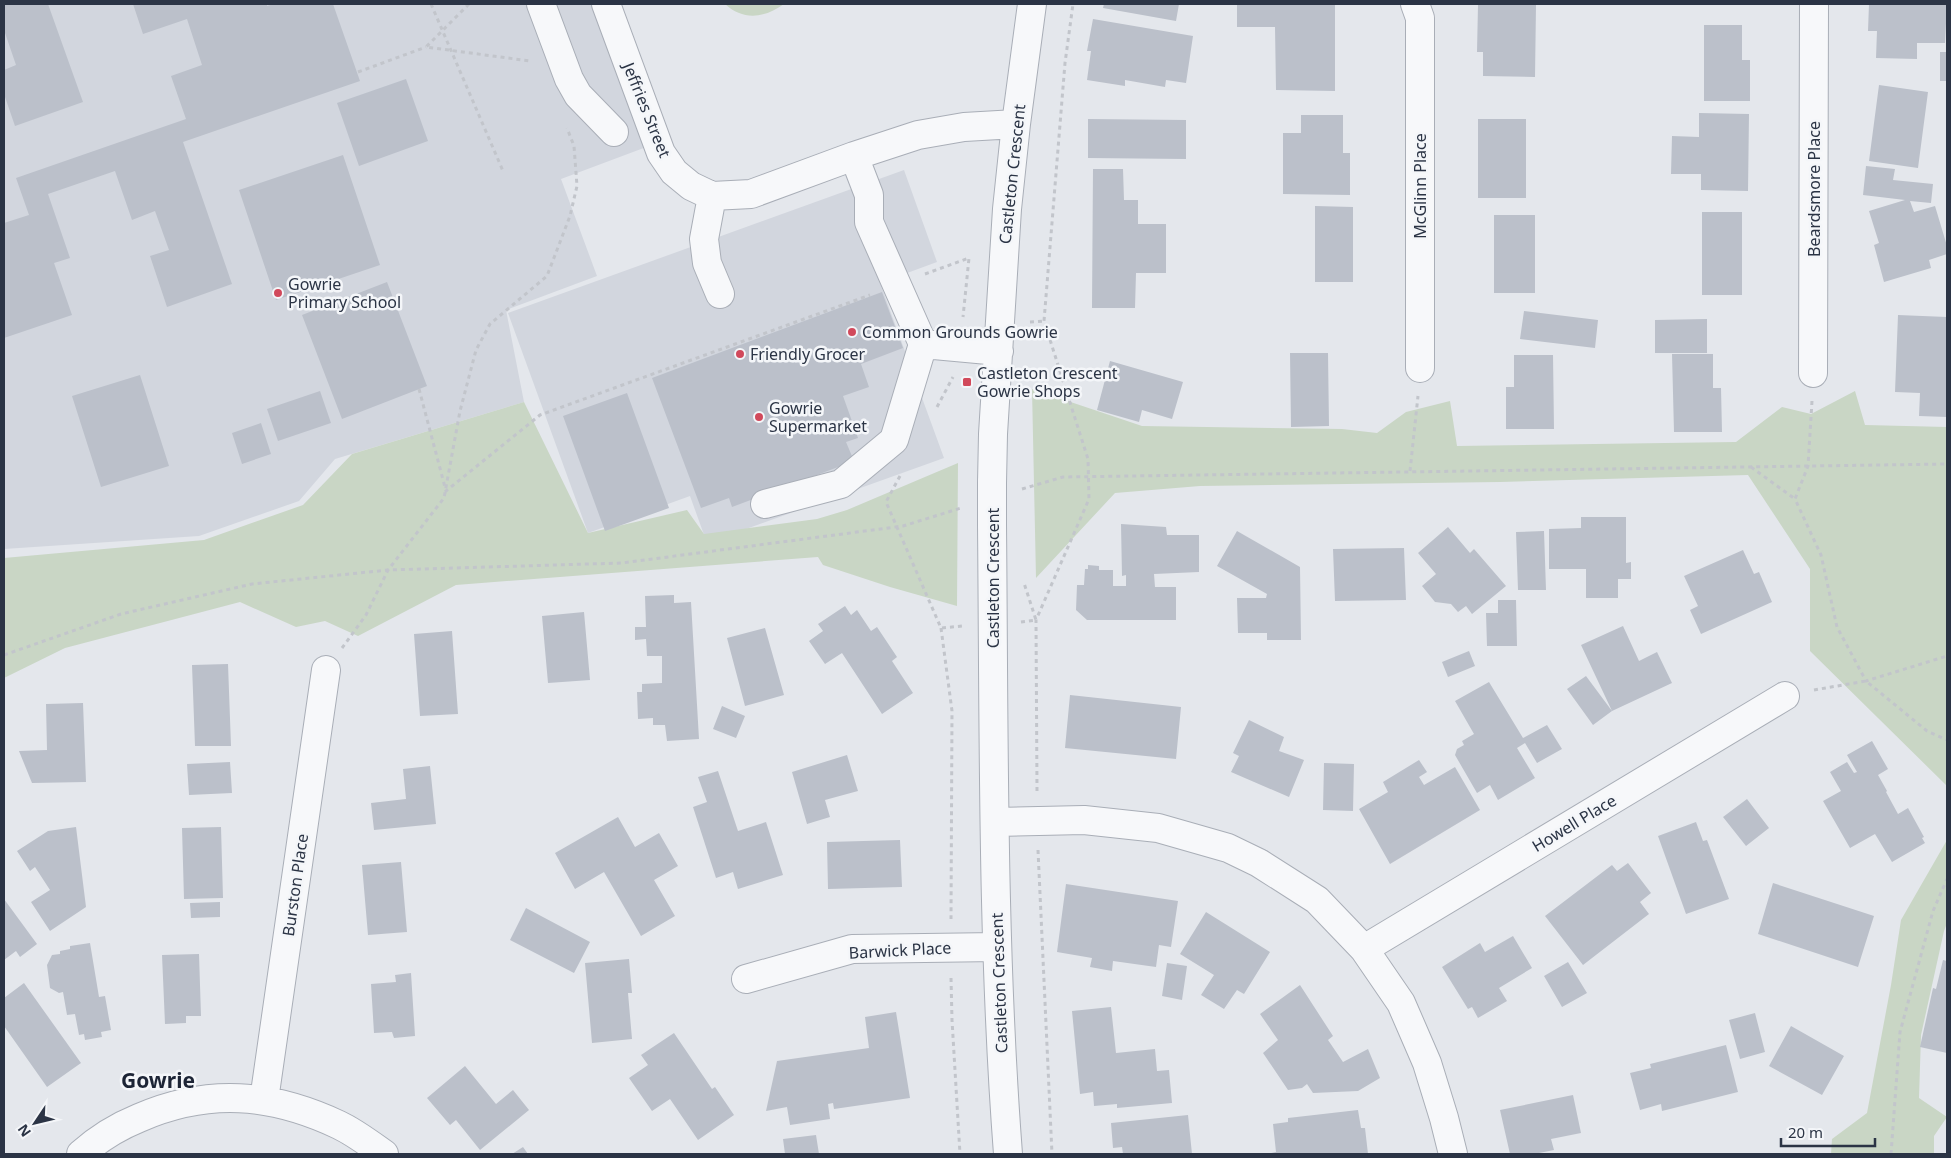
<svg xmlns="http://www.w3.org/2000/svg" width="1951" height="1158" font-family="'Noto Sans',sans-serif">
<rect width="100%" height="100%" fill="#e4e7ec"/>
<path fill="#d2d6de" d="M4,4H614L665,140L561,179L597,276L506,310L524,402L335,459L299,501L199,536L4,549Z
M904,170L937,262L880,283L944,458L707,543L690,496L588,533L508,313Z"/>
<path fill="#c9d6c5" d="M725,4H784C765,18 743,21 725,4Z
M1032,389L1142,426L1342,429L1377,433L1406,412L1450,401L1457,446L1736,442L1782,407L1811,414L1855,391L1865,425L1947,427V786L1810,651V569L1748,475L1500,482L1200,486L1115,493L1036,578Z
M524,402L588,533L687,510L704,534L817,519L847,510L958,463L957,606L890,587L823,565L818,557L456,585L358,636L325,621L296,627L240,602L65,648L4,678V558L204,540L303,505L352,454Z
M1947,840V923L1944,931L1921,1035L1919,1098L1947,1117L1934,1136V1154H1831L1832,1139L1867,1113L1891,985L1901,920Z"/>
<path fill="#bbc0ca" d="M4,4H48L83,102L15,126L4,94V70L16,65L4,30Z
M133,4H267V6L274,4H333L360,81L183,142L232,284L167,307L150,256L169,250L155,211L132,220L115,171L48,194L70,258L54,263L72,315L4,338V223L29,215L16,178L186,119L171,76L202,65L187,19L143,34Z
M1104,4H1179L1176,21L1103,8Z
M1237,4H1335V91L1276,90L1275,27H1237Z
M1869,4H1947L1945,43H1917V59L1876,58L1877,31H1868Z
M1478,5H1536L1535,77L1483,76V52H1477Z
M1093,19L1193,36L1186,83L1166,80L1165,87L1125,80V86L1087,80L1091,51H1087Z
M1704,25H1742V60H1750V101H1704Z
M1940,52H1947V81H1940Z
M406,79L428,141L359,166L337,103Z
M1879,85L1928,92L1918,168L1869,161Z
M1699,113L1749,114L1748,191L1701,190V174H1671L1672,136L1699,137Z
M1301,115H1343V153H1350V195L1283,194V133H1301Z
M1088,119L1186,120V159L1088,158Z
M1478,119H1526V198H1478Z
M343,155L380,265L276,300L239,190Z
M1866,166L1895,169L1893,180L1933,184L1931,203L1910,201L1914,212L1935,206L1947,246V254L1929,260L1931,268L1884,282L1874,245L1879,243L1869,211L1905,200L1863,195Z
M1093,169H1123L1124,200H1138V224H1166V273H1136L1135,308H1092Z
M1315,206L1353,207V282H1315Z
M1702,212H1742V295H1702Z
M1494,215H1535V293H1494Z
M387,282L427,386L342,419L302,315Z
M882,292L903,348L861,364L869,387L843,396L858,438L846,442L854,461L732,507L729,498L701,508L652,378Z
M1524,311L1598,320L1595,348L1520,339Z
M1898,315L1947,317V417L1919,416L1920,393L1895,392Z
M1707,319V353H1655V320Z
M1290,353H1328L1329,426L1291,427Z
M1672,354H1713V388H1721L1722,432H1674Z
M1514,355H1553L1554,429H1506V387H1514Z
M1110,361L1183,382L1172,419L1142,410L1139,422L1097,410Z
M140,375L169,466L101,487L72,396Z
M320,391L331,423L278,441L267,409Z
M627,393L669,508L605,531L563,416Z
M261,423L271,454L242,464L232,433Z
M1581,517H1626V563L1631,562V579H1618V598H1586V569H1549V529L1581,528Z
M1121,524L1166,527L1167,535H1199V572L1154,574L1155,587H1176V620H1087L1076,610L1077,585H1084L1085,569H1088V565L1099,566V570H1113V586H1126V575L1122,576Z
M1448,527L1470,553L1474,549L1506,586L1472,614L1466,606L1458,612L1451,604L1435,602L1422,586L1436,574L1418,553Z
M1237,531L1300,567L1301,640H1267V633H1238L1237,598H1266L1267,594L1217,566Z
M1544,531L1546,590H1518L1516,532Z
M1404,548L1406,600L1335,601L1333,549Z
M1743,550L1754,574L1759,572L1772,602L1701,634L1690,610L1698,606L1684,576Z
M674,595V603L691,602L699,739L667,741L665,725H653V718L638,719L637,692H642V684L662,683V656H647L646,639L635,640V627H646L645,596Z
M1498,600H1516L1517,646H1487L1486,613H1498Z
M845,606L851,615L857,610L871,631L877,627L897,657L892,661L913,693L882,714L842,653L825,664L809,641L823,631L818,624Z
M584,612L590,680L548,683L542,616Z
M1623,626L1639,661L1657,652L1672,683L1612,711L1593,725L1567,689L1586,676L1612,711L1581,645Z
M765,628L784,695L745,706L727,638Z
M452,631L458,714L420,716L414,634Z
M1469,651L1475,666L1448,677L1442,662Z
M228,664L231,746H195L192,665Z
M1489,682L1523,738L1547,725L1562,749L1537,763L1525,743L1517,748L1535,778L1498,800L1490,785L1477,793L1455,755L1457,749L1464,745L1462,741L1474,734L1455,701Z
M1070,695L1181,707L1176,759L1065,748Z
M83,703L86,782L32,783L19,751L47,750L46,704Z
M722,706L745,716L736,738L713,729Z
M1249,720L1284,737L1279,751L1304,760L1289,797L1231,772L1239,756L1233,753Z
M1872,741L1888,769L1878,775L1887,791L1886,792L1898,814L1908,808L1924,837L1922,838L1925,843L1892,862L1875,834L1850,848L1823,801L1841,791L1830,772L1847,762L1854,773L1857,772L1847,755Z
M847,755L858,791L825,800L830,817L807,824L792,772Z
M1419,760L1427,772L1419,777L1424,785L1455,767L1480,810L1390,864L1359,809L1388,792L1383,782Z
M230,762L232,793L189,795L187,764Z
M1324,763L1354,764L1353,811L1323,810Z
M430,766L436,824L374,830L371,803L406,799L403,769Z
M718,771L738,831L766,822L783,875L738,889L733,872L716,878L693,807L707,802L698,777Z
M1747,799L1769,828L1746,846L1723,817Z
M618,817L635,847L659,833L678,866L654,880L675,916L641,936L604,872L575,889L555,853Z
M1696,822L1703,841L1707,840L1729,899L1686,914L1658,836Z
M76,827L86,907L50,931L31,902L50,890L35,867L30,871L17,851L48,831Z
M221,827L223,898L184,899L182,828Z
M900,840L902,887L828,889L827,842Z
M401,862L407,932L368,935L362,865Z
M1628,863L1651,893L1640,902L1649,914L1583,965L1545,916L1612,865L1617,871Z
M1773,883L1874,916L1858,967L1758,934Z
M1066,884L1178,901L1171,947L1159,945L1156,967L1113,961L1112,971L1090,967L1092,958L1057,952Z
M4,899L37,944L20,957L16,951L4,960Z
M220,902V917L191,918L190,903Z
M526,908L590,942L574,973L510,940Z
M1206,912L1270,952L1244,994L1237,990L1224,1009L1201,995L1214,975L1180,954Z
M1513,936L1532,968L1499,988L1507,1001L1478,1018L1472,1007L1468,1009L1442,967L1480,943L1485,952Z
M90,943L99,997L105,996L111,1030L101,1032L102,1037L85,1040L84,1034L79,1035L75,1014L67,1015L63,992L59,993L50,988L47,965L52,955L60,954V951L70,949V946Z
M199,954L201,1016H186V1023L165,1024L162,955Z
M629,959L632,993H628L632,1039L592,1043L585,963Z
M1943,960L1947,961V1053L1920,1047L1933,988L1936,989Z
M1568,962L1587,993L1562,1007L1544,976Z
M1167,963L1187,966L1182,1000L1162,996Z
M411,973L415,1036L394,1038L392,1032L374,1033L371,984L396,982L395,975Z
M24,983L81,1063L47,1087L4,1026V998Z
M1300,985L1333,1036L1328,1040L1343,1062L1368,1049L1380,1078L1358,1091L1313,1093L1307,1084L1302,1088L1288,1090L1263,1053L1278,1040L1260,1014Z
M1111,1007L1116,1053L1155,1049L1157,1071L1169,1070L1172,1103L1117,1108V1104L1094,1106L1093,1092L1080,1094L1072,1011Z
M896,1012L910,1098L834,1109L833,1103L828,1104L830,1119L790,1125L787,1107L766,1111L777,1061L869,1048L865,1017Z
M1755,1013L1765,1052L1740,1059L1729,1020Z
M1791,1026L1844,1056L1822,1095L1769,1066Z
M674,1033L712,1089L715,1087L734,1115L698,1140L670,1099L652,1111L629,1078L648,1065L641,1055Z
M1726,1045L1738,1092L1662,1111L1661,1104L1640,1110L1630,1073L1651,1068L1650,1064Z
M465,1066L496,1104L513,1090L529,1110L480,1150L456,1120L450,1125L427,1098Z
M1573,1095L1581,1133L1551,1139L1554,1150L1534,1154H1510L1500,1110Z
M1358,1110L1361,1128H1365L1368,1154H1267L1276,1152L1273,1124L1288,1122V1118Z
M1188,1115L1192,1154H1123L1122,1147L1113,1148L1111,1123Z
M816,1135L819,1154H785L783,1139Z
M523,1147L528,1154H512Z"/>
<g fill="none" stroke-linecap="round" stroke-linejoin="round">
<defs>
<path id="minor" d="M541,4L569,79L578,95L614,132
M606,4L661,153L674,172L691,186L712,196L751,194L854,156L918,135L964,127L1016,124
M1415,4L1420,18V368
M854,156L869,195V222L923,344L999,351
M712,196L704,239L707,263L720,294
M1813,373L1814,4
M992,483L993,434L1007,209L1016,124L1032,4
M765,504L841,484L894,440L923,344
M992,524C994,734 992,945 1008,1154
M995,822L1084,820L1158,828L1228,848L1259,863L1317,900L1364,949L1401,1003L1427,1063L1444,1118L1453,1154
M1364,949L1785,696
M746,979L852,949L997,947
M264,1100L326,670
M81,1154C99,1138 117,1127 139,1118C208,1088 271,1093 339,1125C354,1132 370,1144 384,1154"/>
</defs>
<use href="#minor" stroke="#a9aeb7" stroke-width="30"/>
<path stroke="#c2c5cb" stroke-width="3" stroke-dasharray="4 4" stroke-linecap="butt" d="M431,4L503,171
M469,4L426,47L530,61
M358,72L426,47
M925,274L969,258L963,317
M1030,322L1044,321
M419,389L446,491L540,415L870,295
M1812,401L1808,466L1795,499L1821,555L1837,627L1866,681L1947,656
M937,407L953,377
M1751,467L1795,499
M1410,471L1418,396
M900,476L886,502L941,628L962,626
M1022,489L1063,477L1947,464
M1021,622L1036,620L1024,583
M941,628L952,711L951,919
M342,648L366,615L388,570L444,498L460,411L476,350L490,324L547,276L570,216L577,186L574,146L567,128
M4,655L121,614L252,584L388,570L622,563L903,526L961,508
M1814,690L1866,681L1927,731L1947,740
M1037,791L1036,620L1089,499L1088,459L1044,321L1065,63L1073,4
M1038,850L1052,1154
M951,978L952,1020L960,1154
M1891,1154L1900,1032L1933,911L1947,879"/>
<use href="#minor" stroke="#f7f8fa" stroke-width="28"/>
<defs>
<path id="minor-bridge" d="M992,483V524"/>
</defs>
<use href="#minor-bridge" stroke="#a9aeb7" stroke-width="30" stroke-linecap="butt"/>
<use href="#minor-bridge" stroke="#f7f8fa" stroke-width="28"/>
</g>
<g fill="#d1495b" stroke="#f4f6f9" stroke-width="2">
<circle cx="278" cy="293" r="5"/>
<circle cx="852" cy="332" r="5"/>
<circle cx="740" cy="354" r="5"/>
<rect x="962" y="377" width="10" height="10" rx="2.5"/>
<circle cx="759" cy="417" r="5"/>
</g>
<g text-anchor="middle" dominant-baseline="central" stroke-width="5" stroke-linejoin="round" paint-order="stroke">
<g font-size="16" fill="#2b3445" stroke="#f4f6f9">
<text transform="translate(647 110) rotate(68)">Jeffries Street</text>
<text transform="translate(1012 174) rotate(-84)">Castleton Crescent</text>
<text transform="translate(1420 186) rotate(-90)">McGlinn Place</text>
<text transform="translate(1814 189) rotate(-90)">Beardsmore Place</text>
<text transform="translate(993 578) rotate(-90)">Castleton Crescent</text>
<text transform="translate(1574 823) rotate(-31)">Howell Place</text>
<text transform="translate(295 885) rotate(-82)">Burston Place</text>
<text transform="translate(900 950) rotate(-3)">Barwick Place</text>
<text transform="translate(999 983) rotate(-92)">Castleton Crescent</text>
</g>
<g font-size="16" fill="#2b3445" stroke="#f4f6f9" text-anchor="start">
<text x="288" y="284">Gowrie<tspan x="288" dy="18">Primary School</tspan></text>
<text x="862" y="332">Common Grounds Gowrie</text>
<text x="750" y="354">Friendly Grocer</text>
<text x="977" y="373">Castleton Crescent<tspan x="977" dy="18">Gowrie Shops</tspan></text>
<text x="769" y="408">Gowrie<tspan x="769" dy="18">Supermarket</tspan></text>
</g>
<g font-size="21" font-weight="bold" fill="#1d2536" stroke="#f4f6f9">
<text x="158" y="1080">Gowrie</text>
</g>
</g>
<rect width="1951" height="1158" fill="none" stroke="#2b3445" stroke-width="10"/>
<g transform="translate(35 1123) rotate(235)" stroke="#f4f6f9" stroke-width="4" paint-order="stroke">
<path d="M0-4L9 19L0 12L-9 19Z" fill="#2b3445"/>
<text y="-8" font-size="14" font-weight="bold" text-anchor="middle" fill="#2b3445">N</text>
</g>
<path d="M1781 1138v8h94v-8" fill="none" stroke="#2b3445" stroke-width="2.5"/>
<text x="1788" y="1138" font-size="15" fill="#2b3445" stroke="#f4f6f9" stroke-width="4" paint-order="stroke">20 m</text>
</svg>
